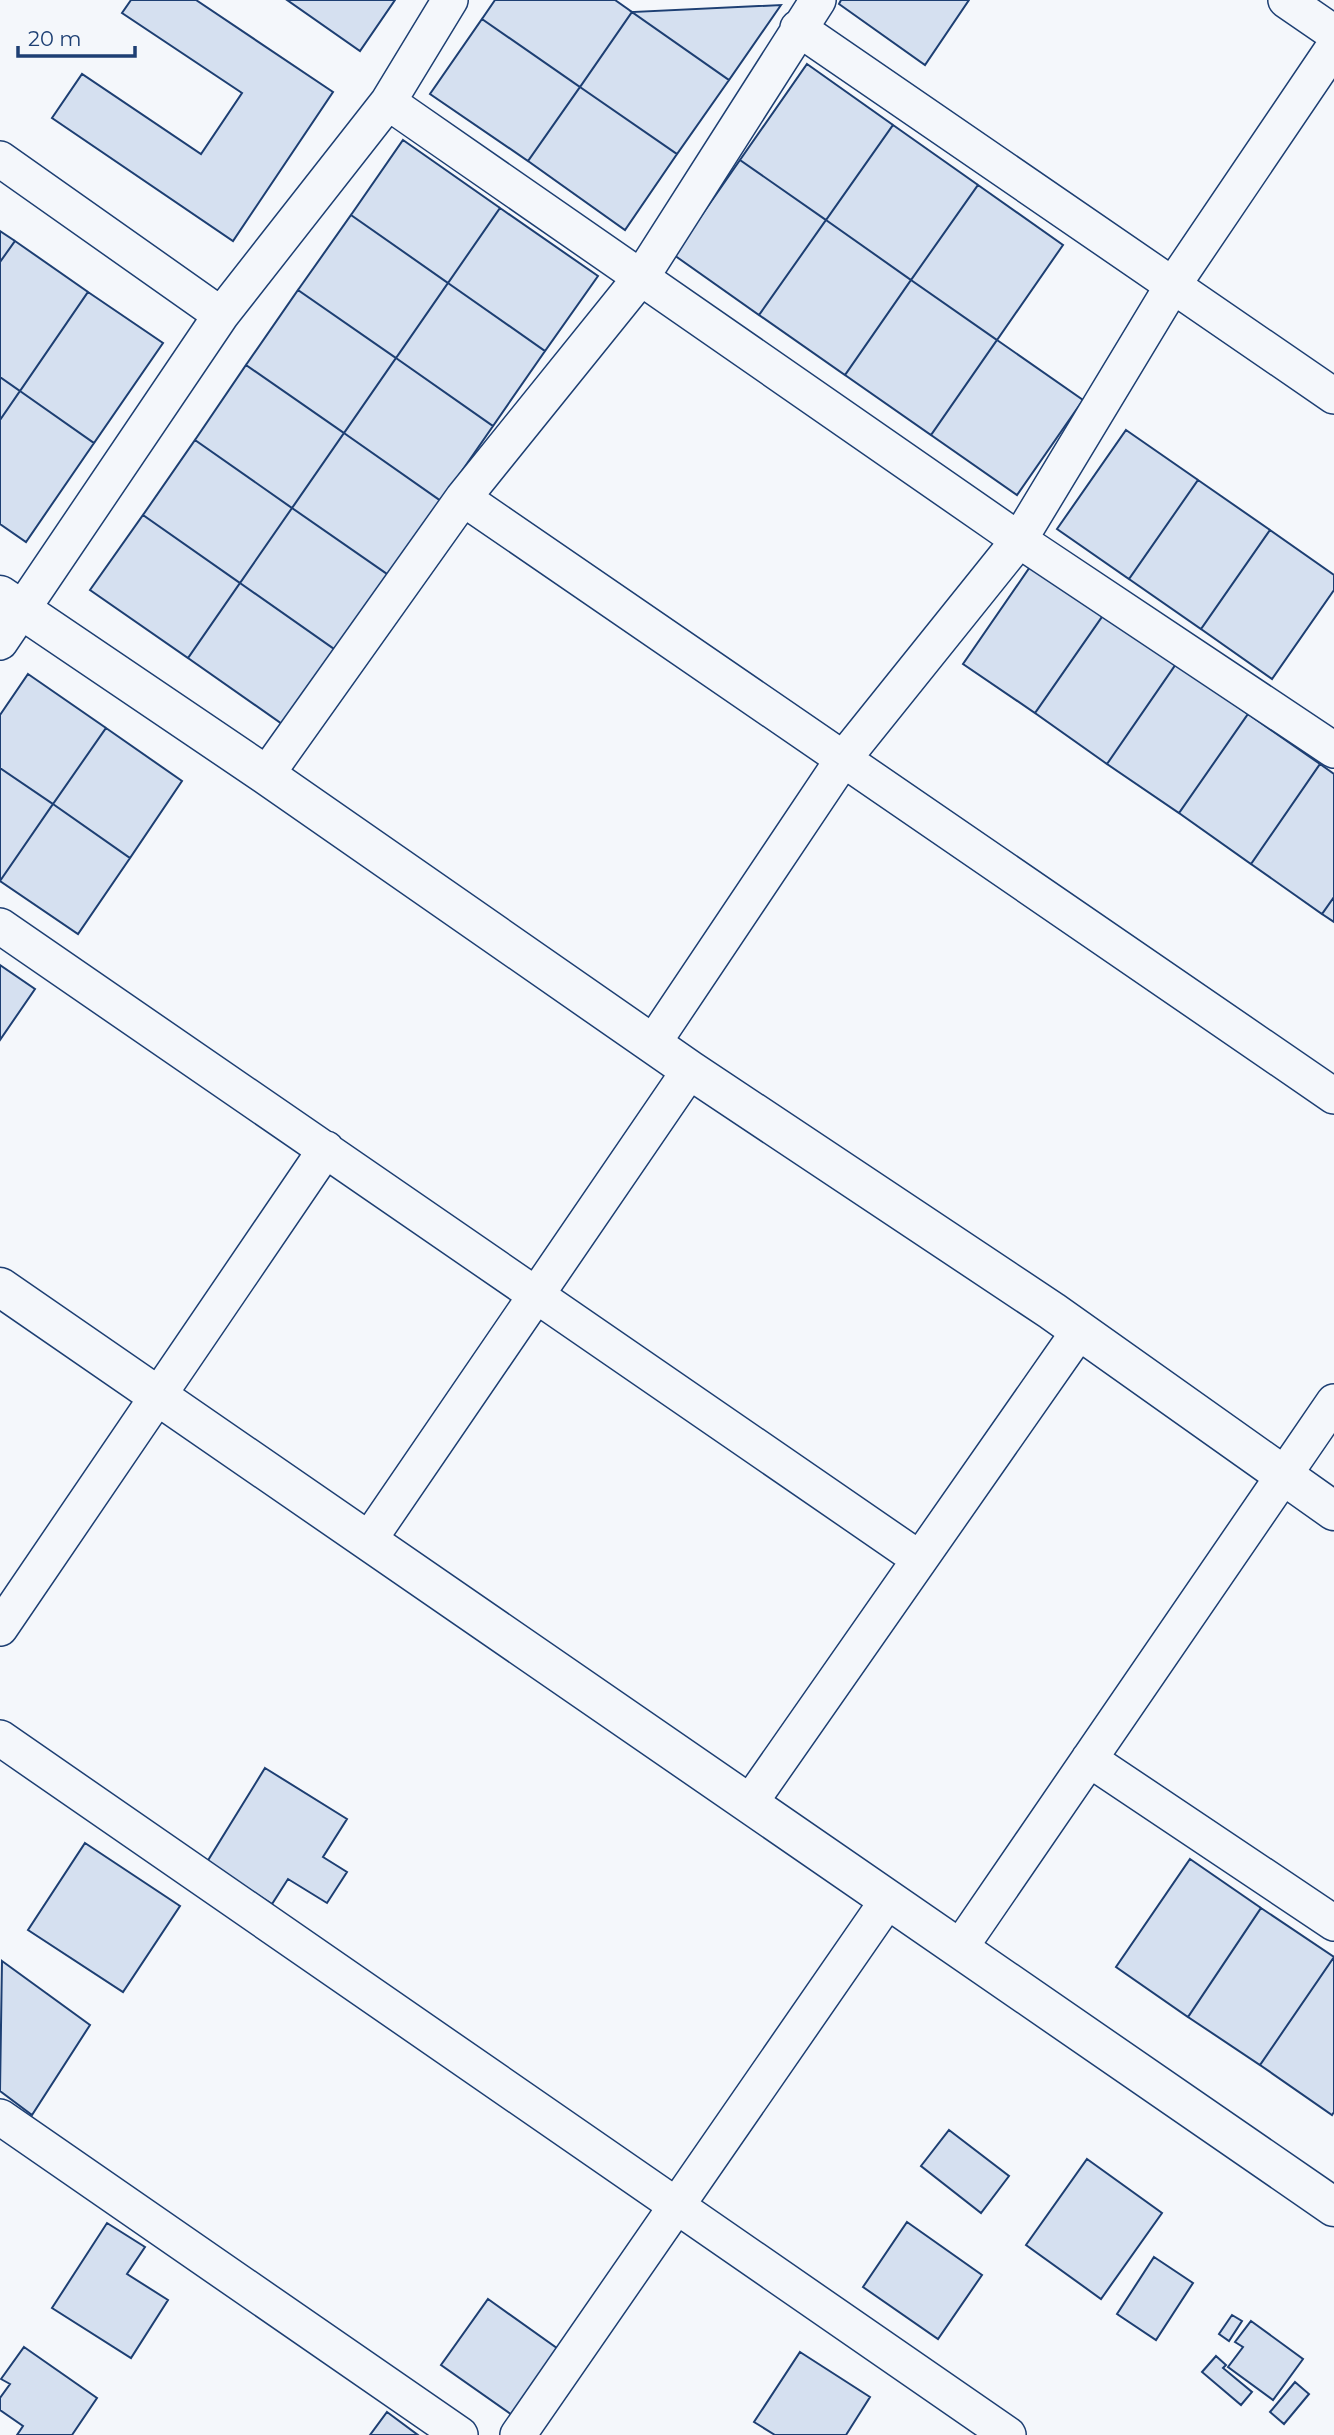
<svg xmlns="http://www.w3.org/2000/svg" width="1334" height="2435" font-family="Montserrat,sans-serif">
<rect width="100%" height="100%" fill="#f4f7fb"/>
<path fill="#d5e0f0" stroke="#1d3f73" stroke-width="2" d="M131,0H196L333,92L233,241L52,118L82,74L201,154L242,93L122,13Z
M287,0H395L360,51Z
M495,0H615L632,12L580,87L482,19Z
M841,0H969L925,65L839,4Z
M781,5L729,80L632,12Z
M632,12L729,80L677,154L580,87Z
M482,19L580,87L528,161L430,94Z
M807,64L893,125L826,220L740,160Z
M580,87L677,154L625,230L528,161Z
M893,125L978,185L911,280L826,220Z
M403,140L500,208L448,283L351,215Z
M740,160L826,220L759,315L674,255Z
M978,185L1063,245L997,340L911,280Z
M500,208L598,276L545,351L448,283Z
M351,215L448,283L396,358L298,290Z
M826,220L911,280L845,375L759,315Z
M0,231L15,241L0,262Z
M15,241L88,292L20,391L0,377V262Z
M911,280L997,340L931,435L845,375Z
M448,283L545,351L493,426L396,358Z
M298,290L396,358L344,433L246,365Z
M88,292L163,343L94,443L20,391Z
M997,340L1083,400L1017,495L931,435Z
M396,358L493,426L441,501L344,433Z
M246,365L344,433L292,508L195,440Z
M0,377L20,391L0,420Z
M20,391L94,443L26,542L0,524V420Z
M1126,430L1198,480L1129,579L1057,529Z
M344,433L441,501L390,576L292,508Z
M195,440L292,508L240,583L143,515Z
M1198,480L1270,530L1201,629L1129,579Z
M292,508L390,576L337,651L240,583Z
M143,515L240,583L188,658L90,590Z
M1270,530L1334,575V590L1272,679L1201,629Z
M1032,564L1104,614L1035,713L963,664Z
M240,583L337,651L285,726L188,658Z
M1104,614L1176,664L1107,764L1035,713Z
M1176,664L1248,714L1179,813L1107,764Z
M28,674L106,728L53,804L0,768V715Z
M1248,714L1320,764L1251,864L1179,813Z
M106,728L182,781L130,858L53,804Z
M1320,764L1334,774V897L1322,914L1251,864Z
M0,768L53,804L0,881Z
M53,804L130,858L78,934L0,881Z
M1334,897V922L1322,914Z
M0,965L35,989L0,1040Z
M265,1768L347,1819L323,1857L347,1872L327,1903L288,1879L272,1904L207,1862Z
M85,1843L180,1906L123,1992L28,1930Z
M1190,1859L1261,1908L1188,2017L1116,1967Z
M1261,1908L1334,1957L1260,2065L1188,2017Z
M1334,1957V2112L1332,2115L1260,2065Z
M2,1961L90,2025L32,2115L0,2091Z
M949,2130L1009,2176L981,2213L921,2166Z
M1087,2159L1162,2213L1101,2299L1026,2245Z
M907,2222L982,2275L938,2339L863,2287Z
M107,2223L145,2247L127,2274L168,2300L131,2358L52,2308Z
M1154,2257L1193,2283L1156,2340L1117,2314Z
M488,2299L568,2356L522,2422L441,2365Z
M1232,2315L1242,2321L1229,2341L1219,2334Z
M1251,2321L1303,2359L1273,2400L1228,2367L1243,2347L1235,2342Z
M24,2347L97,2398L72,2435H17L23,2426L0,2410V2398L10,2384L1,2379Z
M800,2352L870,2397L846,2435H775L754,2422Z
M1216,2356L1226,2365L1223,2368L1252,2392L1241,2405L1202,2372Z
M1295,2382L1309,2394L1284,2424L1270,2412Z
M387,2412L418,2435H370Z"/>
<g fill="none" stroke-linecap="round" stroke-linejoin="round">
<defs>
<path id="street" d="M1286,0L1334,33
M798,28L1334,396
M388,102L1019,540L1334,750
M0,159L221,315
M463,498L1334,1096
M0,642L221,315L388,102L450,0
M266,775L463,498L642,276L818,0
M0,926L918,1558
M653,1043L844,758L1019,540L1173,285L1334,47
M368,1541L690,1070
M0,1628L326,1149
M0,1738L1008,2435
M1089,1759L1334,1923
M749,1804L1080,1330
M959,1949L1334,1402
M0,2117L460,2435
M518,2435L888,1900"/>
<path id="secondary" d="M0,595L266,775L690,1070L1052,1311L1334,1511
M0,1287L1334,2207"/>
</defs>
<use href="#street" stroke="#1d3f73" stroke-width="38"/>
<use href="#secondary" stroke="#1d3f73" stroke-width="41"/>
<use href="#street" stroke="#f4f7fb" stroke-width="35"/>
<use href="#secondary" stroke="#f4f7fb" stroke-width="38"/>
</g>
<path d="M18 46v10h117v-10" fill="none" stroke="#1d3f73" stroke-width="3.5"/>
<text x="28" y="46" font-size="21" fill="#1d3f73" stroke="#f4f7fb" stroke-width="5" paint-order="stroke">20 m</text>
</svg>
